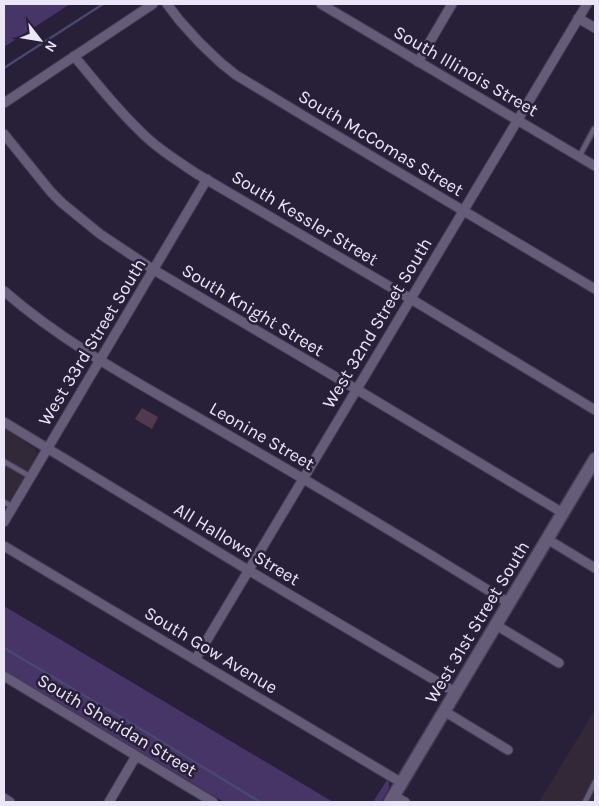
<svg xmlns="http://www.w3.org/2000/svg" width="599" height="806" font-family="Karla,sans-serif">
<rect width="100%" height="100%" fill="#282039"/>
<path fill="#322837" d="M595,710V802H539Z"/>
<path fill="#312838" d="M4,428L36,450L37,454L34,461L4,510Z"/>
<path fill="#473567" d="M4,4H70L4,47Z
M4,606L333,802H224L4,671Z
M387,780L389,782V788L381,802H373Z"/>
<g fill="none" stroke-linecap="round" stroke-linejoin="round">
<path stroke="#474971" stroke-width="2.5" d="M4,68L103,4
M4,648L144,731L260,802"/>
</g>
<path fill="#513a50" d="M142,408L158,417L152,429L135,419Z"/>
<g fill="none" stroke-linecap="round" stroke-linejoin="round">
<defs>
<path id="lane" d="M579,157L594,129
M4,464L5,462L31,477
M4,502L13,507
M585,802L595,782"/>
<path id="street" d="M167,4L180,21L200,43L221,63L236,75L304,116L595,289
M321,4L595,166
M578,18L595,28
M74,56C95,81 115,107 138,129C155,147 176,160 197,174L411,299L595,410
M418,62L452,4
M4,103L153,4
M4,134L51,192L62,203L100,234L154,270L356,389L563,513
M4,291C67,346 144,386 216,428C315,485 412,543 509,603
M4,422L248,570L455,692
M4,522L207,179
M547,539L595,568
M4,546L402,783
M496,625L559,663
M195,660L587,4
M4,676L213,802
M444,711L508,750
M394,796L405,802
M4,798L10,802
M109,802L136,756"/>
<path id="secondary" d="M390,802L595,459"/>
</defs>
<use href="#lane" stroke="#453d54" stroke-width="7"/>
<use href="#street" stroke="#453d54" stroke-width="11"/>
<use href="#secondary" stroke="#453d54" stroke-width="15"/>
<use href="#lane" stroke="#655c79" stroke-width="4.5"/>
<use href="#street" stroke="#655c79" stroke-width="9"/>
<use href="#secondary" stroke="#655c79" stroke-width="12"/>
</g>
<g text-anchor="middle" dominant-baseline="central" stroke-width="5" stroke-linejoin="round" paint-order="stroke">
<g font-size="18" fill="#eae5f7" stroke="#282039">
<text transform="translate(466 71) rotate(30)">South Illinois Street</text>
<text transform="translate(381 143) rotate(31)">South McComas Street</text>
<text transform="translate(305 218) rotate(31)">South Kessler Street</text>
<text transform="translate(253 310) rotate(31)">South Knight Street</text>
<text transform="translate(377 323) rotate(-59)">West 32nd Street South</text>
<text transform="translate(92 342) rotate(-59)">West 33rd Street South</text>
<text transform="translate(262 436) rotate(30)">Leonine Street</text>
<text transform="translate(237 544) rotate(31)">All Hallows Street</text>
<text transform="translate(477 622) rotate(-59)">West 31st Street South</text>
<text transform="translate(211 650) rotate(31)">South Gow Avenue</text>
<text transform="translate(117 725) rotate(31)">South Sheridan Street</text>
</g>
</g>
<rect width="599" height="806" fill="none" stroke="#eae5f7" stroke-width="10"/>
<g transform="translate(40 40) rotate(121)" stroke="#282039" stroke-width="4" paint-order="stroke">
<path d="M0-4L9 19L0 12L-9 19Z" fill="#eae5f7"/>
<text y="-8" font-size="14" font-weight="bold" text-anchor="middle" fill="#eae5f7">N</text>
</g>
</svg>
